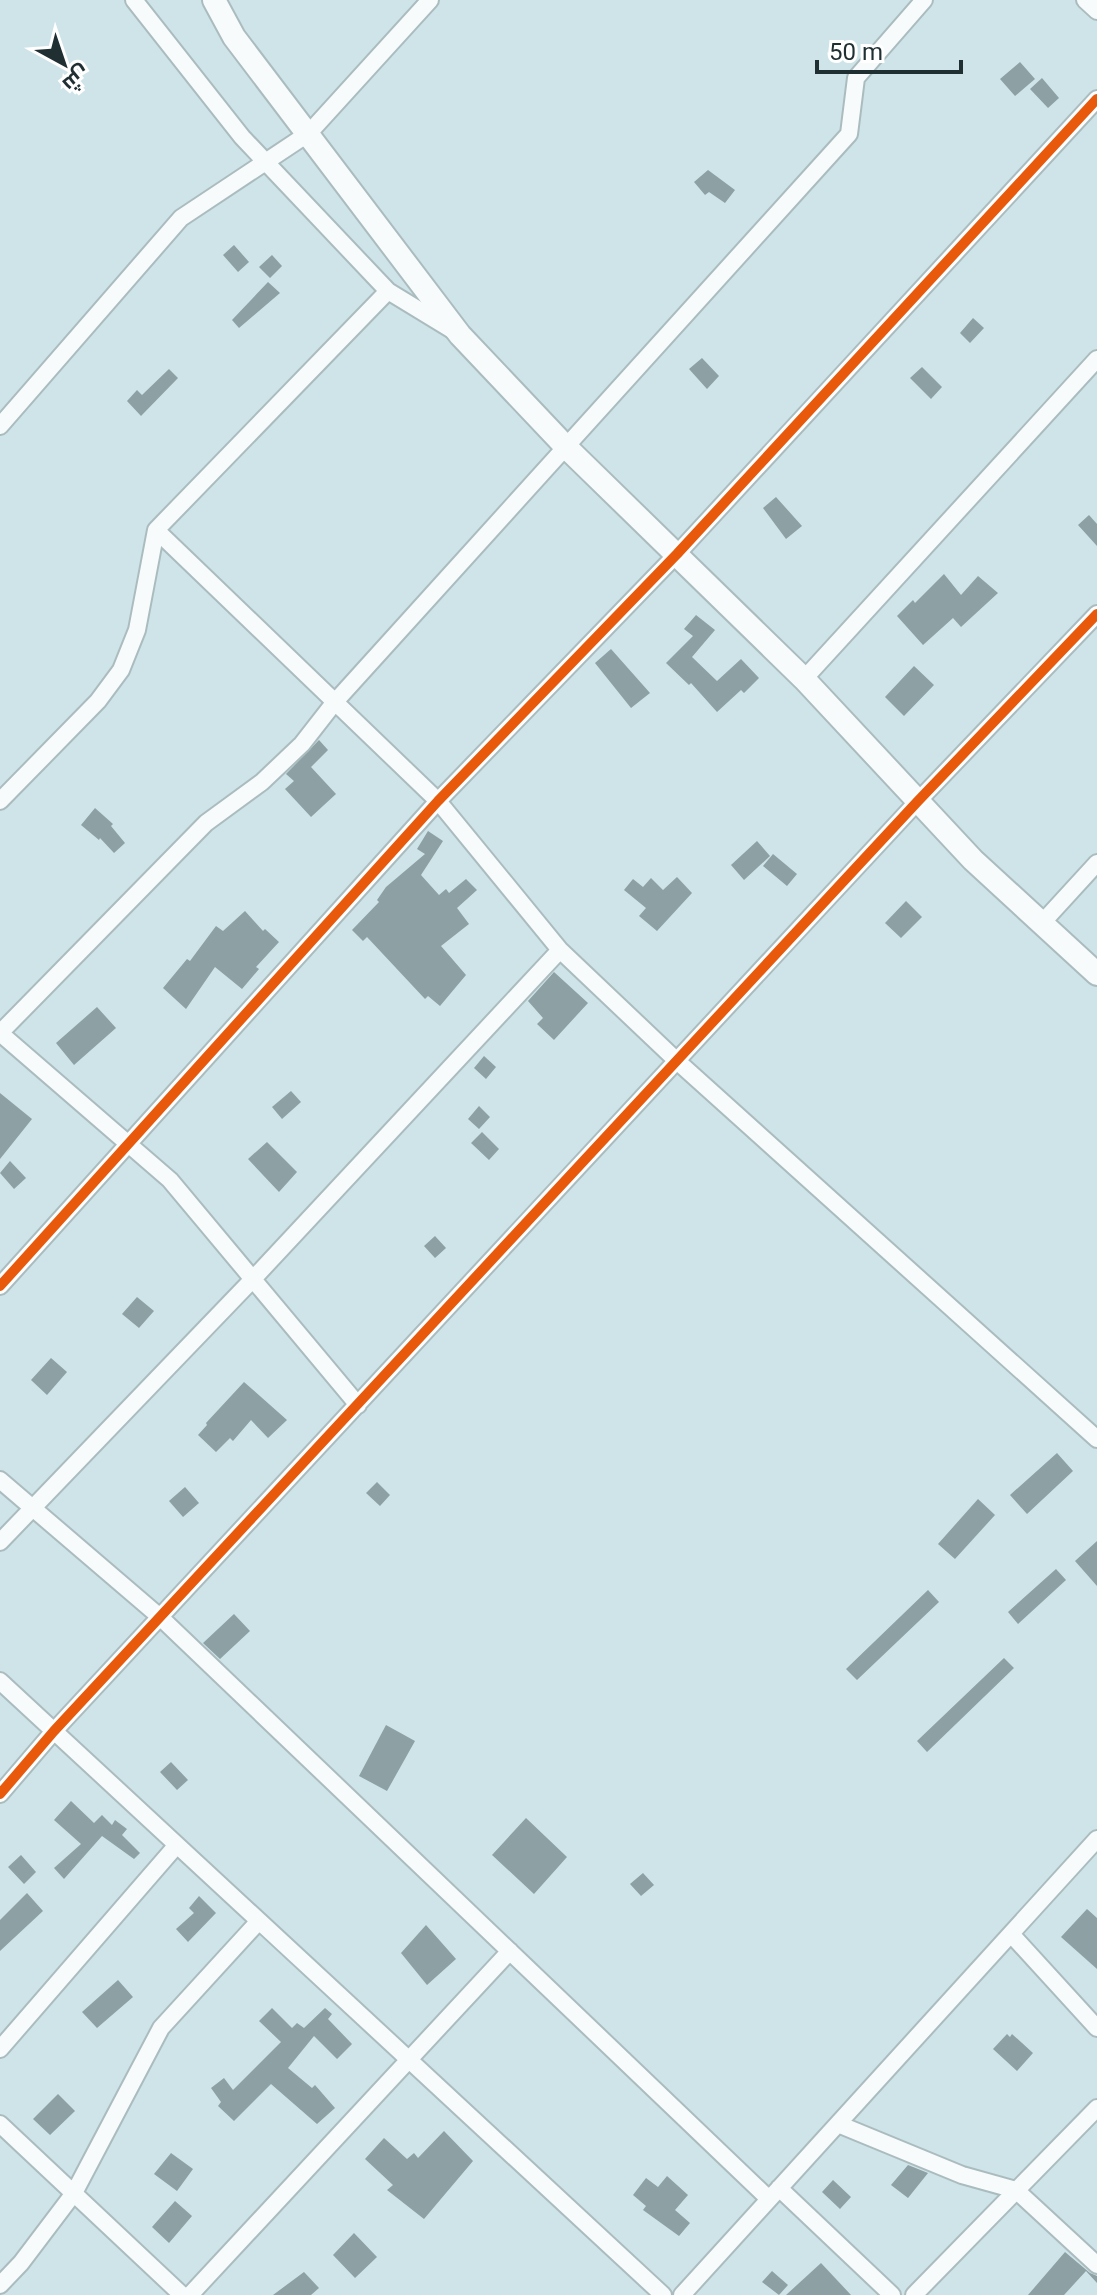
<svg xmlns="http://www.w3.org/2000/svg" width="1097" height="2295" font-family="Roboto,Cairo,sans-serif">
<rect width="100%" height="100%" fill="#cee4e8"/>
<path fill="#8da0a3" d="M1020,62L1035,79L1015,96L1000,79Z
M1042,78L1059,98L1048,108L1030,89Z
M708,170L735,190L725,203L709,192L705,195L694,182Z
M234,245L249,262L238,272L223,255Z
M272,255L282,266L270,278L259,267Z
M268,282L280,293L239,328L232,320Z
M973,318L984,328L970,343L960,333Z
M702,358L719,376L707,389L689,369Z
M922,367L942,387L931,399L910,378Z
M169,369L178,378L141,416L127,401L137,390L142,395Z
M776,497L802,526L786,539L763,508Z
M1089,515L1097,524V546L1078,525Z
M944,574L961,595L978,576L998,593L961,627L953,618L923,645L897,616L913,600L915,603Z
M696,615L715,630L692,657L717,681L741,659L759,678L744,693L741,690L717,712L691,683L689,685L666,663L693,636L684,629Z
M611,649L650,693L631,708L595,663Z
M914,666L934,685L904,716L885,697Z
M319,740L328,750L311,767L336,794L311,817L285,789L294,781L286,774Z
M95,808L113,824L111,826L125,843L114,853L100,838L99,840L81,825Z
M428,831L443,841L421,875L439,895L446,889L449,893L466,879L477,890L457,908L469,924L441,946L466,975L440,1006L428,996L425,999L367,937L363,941L352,930L379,902L377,900L386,887L425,854L417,849Z
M757,841L770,856L744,880L731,865Z
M773,854L797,874L787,886L763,866Z
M677,877L692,893L657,931L639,916L646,908L624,890L633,879L643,887L651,878L663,890Z
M906,901L922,917L901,938L885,923Z
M245,911L263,931L265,929L279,942L256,967L259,969L242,989L215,967L186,1009L163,988L187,959L190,961L216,926L223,931Z
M554,972L588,1003L554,1040L537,1024L543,1018L528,1001Z
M97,1007L116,1028L74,1065L56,1043Z
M484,1056L496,1067L486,1079L474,1068Z
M291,1091L301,1102L282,1119L272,1107Z
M0,1093L32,1119L0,1159Z
M479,1106L490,1117L479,1129L468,1119Z
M482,1132L499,1149L489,1160L471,1143Z
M267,1142L297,1172L279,1192L248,1159Z
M10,1161L26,1178L14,1189L0,1173Z
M435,1236L446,1248L435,1258L424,1246Z
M137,1297L154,1311L139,1328L122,1314Z
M51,1358L67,1372L47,1395L31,1380Z
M244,1382L287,1420L268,1438L251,1420L233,1441L230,1438L216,1452L198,1435L207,1425L206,1423Z
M1057,1453L1073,1471L1027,1514L1010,1495Z
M377,1482L390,1495L380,1506L366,1493Z
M185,1487L199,1503L183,1517L169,1501Z
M978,1499L995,1515L955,1559L938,1544Z
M1097,1541V1586L1075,1561Z
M1056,1569L1066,1580L1018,1624L1008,1612Z
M928,1590L939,1602L857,1680L846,1669Z
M234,1614L250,1631L220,1659L203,1643Z
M1004,1658L1014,1668L927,1752L917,1741Z
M386,1725L415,1741L387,1791L359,1776Z
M171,1762L188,1780L177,1790L160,1772Z
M71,1801L94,1823L102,1815L112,1825L115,1820L127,1829L122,1835L140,1853L134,1859L102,1836L64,1879L54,1868L81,1844L54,1820Z
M526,1818L567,1857L534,1894L492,1855Z
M21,1855L36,1872L24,1884L8,1867Z
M643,1873L654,1885L641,1896L630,1884Z
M27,1893L43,1911L0,1951V1920Z
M199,1896L216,1913L188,1942L176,1929L194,1913L189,1908Z
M1087,1909L1097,1918V1969L1061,1937Z
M426,1925L456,1959L427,1985L401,1953Z
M118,1980L133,1997L97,2028L82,2012Z
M272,2008L292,2028L297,2023L304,2028L325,2008L332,2014L328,2019L352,2044L337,2059L314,2036L288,2068L312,2088L315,2085L335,2108L317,2124L271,2084L234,2121L218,2106L221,2102L211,2088L224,2078L233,2090L281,2042L259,2021Z
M1007,2034L1010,2037L1012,2034L1033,2053L1017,2071L993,2049Z
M58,2094L75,2111L50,2135L33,2119Z
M444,2131L473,2161L424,2219L387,2190L393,2185L365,2159L384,2138L407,2159L414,2153L418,2158Z
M171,2153L193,2169L177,2191L154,2174Z
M908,2165L928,2173L908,2198L891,2185Z
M667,2176L688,2195L675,2210L690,2223L679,2236L643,2210L646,2206L633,2195L646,2178L658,2187Z
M833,2180L851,2197L840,2209L822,2192Z
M175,2201L192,2216L169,2243L152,2227Z
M354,2233L377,2257L355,2278L333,2255Z
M1065,2252L1090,2273L1097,2276V2283L1086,2271L1064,2295H1028Z
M821,2263L851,2295H786Z
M772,2271L788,2285L779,2295L762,2282Z
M304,2272L319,2288L311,2295H273Z"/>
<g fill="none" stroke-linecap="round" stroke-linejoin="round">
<defs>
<path id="street" d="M134,0L242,137L388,291L452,330
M1085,0L1097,11
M0,426L181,218L309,133L430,0
M156,530L438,801L560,950L677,1061L1097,1439
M804,679L1097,359
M0,801L98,701L121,670L137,630L156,530L388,291
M1042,923L1097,863
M0,1033L206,823L262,782L302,744L334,703L849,134L856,78L924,0
M0,1033L170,1180L358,1405
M0,1286L438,801L677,554L1097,99
M0,1480L160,1617L769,2199
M0,1542L253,1279L560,950
M0,1681L663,2295
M0,1794L54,1731L918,801L1097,614
M1011,1934L1097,2028
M0,2049L176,1846
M0,2124L182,2295
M838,2124L962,2175L1016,2190L1097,2265
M779,2188L892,2295
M0,2285L21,2263L74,2193L161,2028L259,1921
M190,2295L510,1951
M682,2295L1097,1839
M914,2295L1097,2108"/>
<path id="secondary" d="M214,0L234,37L460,335L567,448L804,679L973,860L1097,974"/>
</defs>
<use href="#street" stroke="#abbcbf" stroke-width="20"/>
<use href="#secondary" stroke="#abbcbf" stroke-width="26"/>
<use href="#street" stroke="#f8fbfc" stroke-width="16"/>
<use href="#secondary" stroke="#f8fbfc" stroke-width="22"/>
<defs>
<path id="cycleway" d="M0,1286L438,801L677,554L1097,99
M0,1794L54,1731L918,801L1097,614"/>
</defs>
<use href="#cycleway" stroke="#fff" stroke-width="15"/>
<use href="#cycleway" stroke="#e8590c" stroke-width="10"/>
</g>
<g transform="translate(64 64) rotate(140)" stroke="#ffffff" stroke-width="6" paint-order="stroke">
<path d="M0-6L14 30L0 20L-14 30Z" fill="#1f2f32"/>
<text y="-12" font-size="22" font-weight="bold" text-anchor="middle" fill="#1f2f32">ش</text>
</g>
<path d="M817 60v12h144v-12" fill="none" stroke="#1f2f32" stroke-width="4"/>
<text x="829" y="60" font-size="24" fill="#1f2f32" stroke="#ffffff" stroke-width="6" paint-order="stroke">50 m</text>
</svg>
